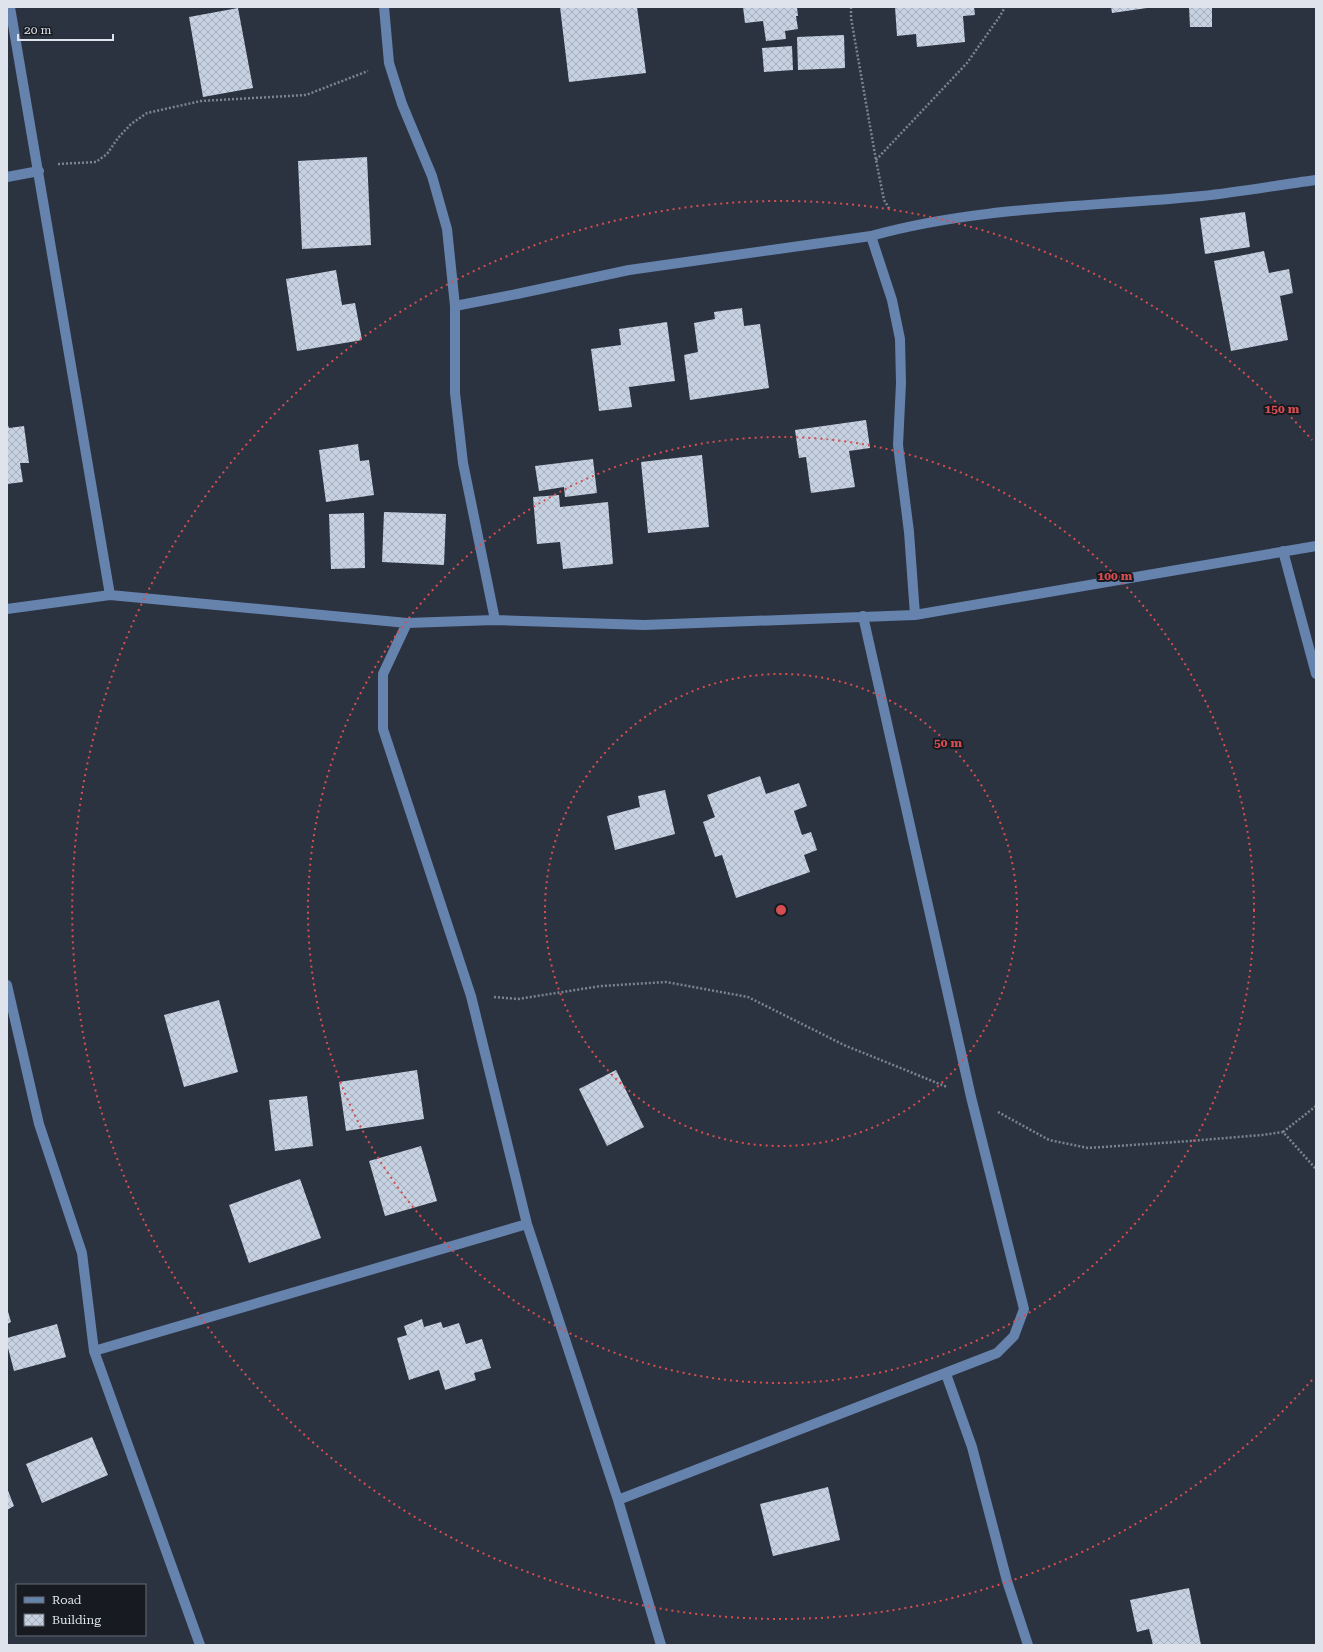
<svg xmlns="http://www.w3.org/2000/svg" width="1323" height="1652" font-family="'Roboto Serif',serif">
<defs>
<pattern id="building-cross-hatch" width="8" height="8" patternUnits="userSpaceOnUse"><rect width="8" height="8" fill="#c6d1e1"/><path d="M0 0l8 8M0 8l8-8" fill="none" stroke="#a5aeba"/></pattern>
</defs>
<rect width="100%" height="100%" fill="#2b3341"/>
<path fill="url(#building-cross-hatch)" d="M560,7H637L646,73L569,82Z
M743,7H797L798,16H796L798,29L785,31L786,39L766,41L763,21L745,23Z
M895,7H974L975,15L963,16L965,42L917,47L916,34L897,36Z
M1111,7H1147V8L1112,13Z
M1189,7H1212V27H1190Z
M238,8L253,88L203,97L189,17Z
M844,35L845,68L798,70L797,37Z
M792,46L793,70L764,72L762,48Z
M367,157L371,245L302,249L298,161Z
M1245,212L1250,247L1205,254L1200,218Z
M1264,251L1269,273L1289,269L1293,293L1280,296L1288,340L1231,351L1214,261Z
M336,270L342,305L355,303L362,340L297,351L286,279Z
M742,308L744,326L760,324L769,388L690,400L684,355L698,352L694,323L715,319L714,312Z
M667,322L675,381L629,387L632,407L599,411L591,349L621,345L619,329Z
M866,420L870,448L849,451L855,487L811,493L806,457L799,458L795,430Z
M7,423L9,428L24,426L29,463H20L23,482L7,484Z
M358,444L360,461L369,460L374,495L326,502L319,450Z
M702,455L709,527L648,533L641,462Z
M593,459L597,493L565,497L564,487L539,491L535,466Z
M559,495L560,507L608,502L613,564L563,569L560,542L537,544L533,497Z
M384,512L446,514L444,565L382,562Z
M364,513L365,568L331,569L329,514Z
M760,776L766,794L799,783L807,806L794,811L802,835L811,832L817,850L804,855L810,872L736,898L722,855L715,857L703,822L715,817L707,795Z
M665,790L675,834L615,850L607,816L640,807L638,796Z
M219,1000L238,1072L184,1087L164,1015Z
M417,1070L424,1119L346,1131L339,1082Z
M616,1070L644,1127L607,1146L579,1089Z
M307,1096L313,1146L275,1151L269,1100Z
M421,1146L437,1201L385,1216L369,1161Z
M300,1179L321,1238L249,1263L229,1205Z
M7,1308L11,1322L7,1324Z
M422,1319L424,1327L441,1322L443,1328L459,1323L466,1344L482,1339L491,1368L474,1373L476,1380L445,1390L439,1370L409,1380L397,1338L407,1335L404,1326Z
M57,1324L66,1357L14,1371L7,1344V1338Z
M92,1437L108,1475L42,1503L26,1464Z
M828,1487L840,1540L773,1556L760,1504Z
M7,1488L14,1506L7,1510Z
M1189,1588L1201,1645H1153L1149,1629L1137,1632L1130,1600Z"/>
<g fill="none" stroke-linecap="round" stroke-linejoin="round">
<path stroke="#7d848f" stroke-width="2.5" stroke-dasharray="2 2" stroke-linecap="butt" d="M851,7V18L876,160L884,200L890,210
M876,160L967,63L1000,16L1005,7
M58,164L96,162L107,154L118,138L131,124L147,113L201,101L306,95L368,71
M494,997L518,999L601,986L666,982L748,997L844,1045L947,1087
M998,1112L1049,1140L1088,1148L1190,1141L1262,1135L1283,1132L1316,1169
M1283,1132L1316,1106"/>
<path stroke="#6683ae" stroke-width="10" d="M10,7L110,595
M384,7L389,63L402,104L432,176L447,229L455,306V393L463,463L495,620
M7,177L39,171
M871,236L892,300L900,339L901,383L898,445L909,532L915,615
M455,306L517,294L629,270L871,236C979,206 1092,207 1202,196C1240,192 1278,185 1316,180
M1283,551L1316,674
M7,609L110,595L407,623L495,620L644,625L915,615L1316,546
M407,623L383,674V729L471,996L527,1224L618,1500L661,1645
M7,985L39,1124L82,1253L94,1351L200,1645
M94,1351L527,1224
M946,1374L972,1447L1007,1581L1028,1645
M618,1500L997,1353L1014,1336L1024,1309L971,1097L863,616"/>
</g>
<g fill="none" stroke="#d84d4f" stroke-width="2" stroke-dasharray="2 4">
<circle cx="781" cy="910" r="236"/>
<circle cx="781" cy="910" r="473"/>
<path d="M1312 1380A709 709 0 1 1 1312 440"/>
</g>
<circle cx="781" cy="910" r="6" fill="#d84d4f" stroke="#171b21" stroke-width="2"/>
<g font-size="12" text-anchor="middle" font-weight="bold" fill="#d84d4f" stroke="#171b21" stroke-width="4" stroke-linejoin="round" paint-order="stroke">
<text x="1282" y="413">150 m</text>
<text x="1115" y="580">100 m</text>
<text x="948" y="747">50 m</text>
</g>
<rect width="1323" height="1652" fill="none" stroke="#dee3ec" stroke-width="16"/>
<rect x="16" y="1584" width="130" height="52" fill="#171b21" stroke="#676b72"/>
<rect x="24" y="1597" width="20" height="6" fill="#6683ae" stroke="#676b72"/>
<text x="52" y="1604" font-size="12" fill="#dee3ec">Road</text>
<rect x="24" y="1614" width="20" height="12" fill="url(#building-cross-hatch)" stroke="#676b72"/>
<text x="52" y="1624" font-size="12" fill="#dee3ec">Building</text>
<path d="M18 34v6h95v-6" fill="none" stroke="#dee3ec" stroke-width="2"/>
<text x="24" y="34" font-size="12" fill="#dee3ec" stroke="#171b21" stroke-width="3" paint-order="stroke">20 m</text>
</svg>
